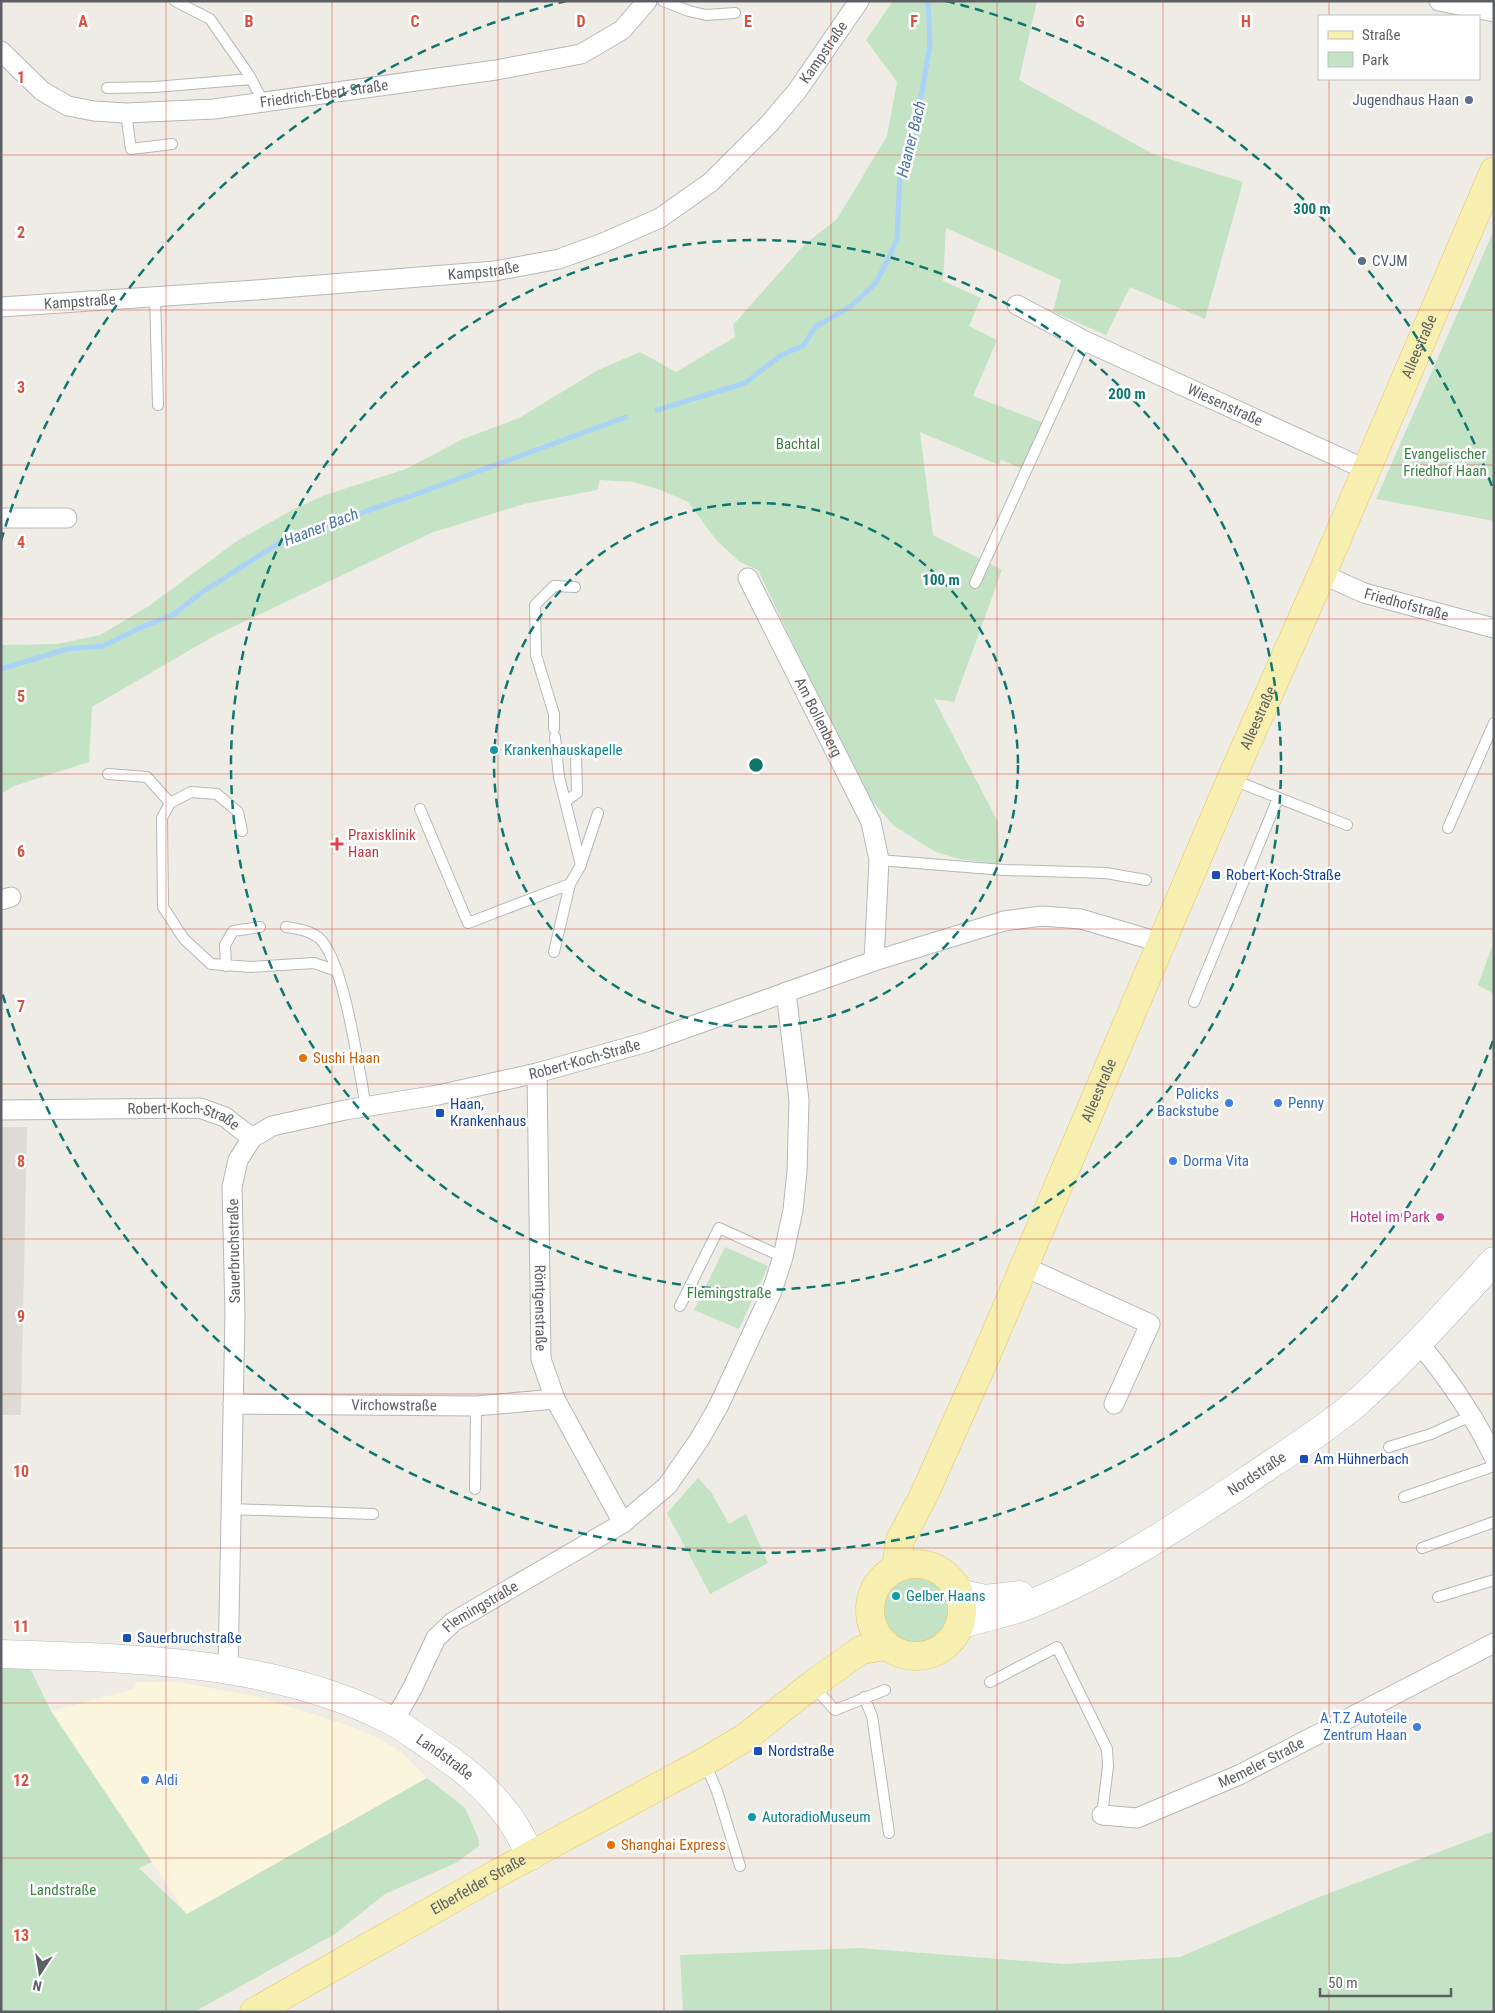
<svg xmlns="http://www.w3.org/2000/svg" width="1495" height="2013" font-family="'Roboto Condensed',sans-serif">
<rect width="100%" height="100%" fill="#eeece5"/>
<path fill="#fbf5dd" d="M137,1682H177L260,1697L350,1726L380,1739L401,1752L427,1778L187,1915L51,1711L134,1689Z"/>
<path fill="#dddbd3" d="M1,1127H27L21,1415H1Z"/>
<path fill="#c4e3c5" d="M893,1H1037L1019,80L1153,154L1243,182L1205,319L1130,287L1106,335L1053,312L1061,280L946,228L943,281L981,298L969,326L997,340L973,396L1044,423L1025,470L1001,460L999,465L920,432L933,535L1002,570L954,702L934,699L998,822L999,864L959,859L936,852L894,826L864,792L758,570L740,562L717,541L688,502L661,490L633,482L600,480L597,490L524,504L431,533L214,636L92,707L89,762L14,786L1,794V645L57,644L100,635L149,606L237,541L292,510L325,495L406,469L463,439L519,418L598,370L640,352L676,372L735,337L733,325L804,245L837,219L887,136L897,82L866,40Z
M1494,230V521L1376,499Z
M1494,941V994L1478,985Z
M725,1247L768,1266L739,1329L694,1310Z
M698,1478L711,1492L729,1524L746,1514L768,1563L710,1594L667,1513Z
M911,1576C927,1580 946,1584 948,1603C949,1607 951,1614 950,1618C945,1638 918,1650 900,1641C880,1631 876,1599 894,1585C899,1581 905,1579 911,1576Z
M1,1668H30L51,1711L152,1862L139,1868L187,1914L427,1778L465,1808L478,1837L479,1846L456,1863L385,1894L335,1934L194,2012H1Z
M1494,1831V2012H683L680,1955L859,1948L1064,1964L1180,1957L1314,1899Z"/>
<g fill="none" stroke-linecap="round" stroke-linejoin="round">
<path stroke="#abd2f7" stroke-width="5" d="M657,410L745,383L780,356L804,345L815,327L850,307L875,284L888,260L897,239L900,173L916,126L930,45L928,1
M1,669L67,649L103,646L142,627L173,615L202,592L287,538L414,495L626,417"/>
<defs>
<path id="lane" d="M175,1L210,19L249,75L263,101
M663,1L689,11L706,15L735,13
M107,88L155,87L251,79
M126,113L131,149L172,144
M155,295L158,405
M975,583L1085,341
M554,729V714L536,655L535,605L554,586L575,587
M108,774L147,777L170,803
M1231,779L1347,825
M566,801L577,793L576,754
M420,809L468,923L570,884L581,865L559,777L555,737
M1448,828L1494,723
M242,831L238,812L217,794L191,792L170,803L162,818L163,907L184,939L211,964L251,967L314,963L337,971
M879,860L1004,870L1106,873L1146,880
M581,864L598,813
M286,927C298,929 309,930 319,938C344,959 359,1071 366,1107
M554,952L570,884
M226,966L225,945L233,931L260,927
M1194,1002L1278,798
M680,1306L719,1228L783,1257
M1389,1447L1431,1434L1471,1416
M475,1489L476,1406
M1404,1497L1494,1466
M230,1509L373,1514
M1422,1548L1494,1522
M1438,1597L1494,1580
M990,1682L1057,1647L1107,1749L1108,1766L1102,1815
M813,1686L835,1710L885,1690
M864,1697L872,1716L889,1833
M705,1763L717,1791L740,1866"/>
<g id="street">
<path d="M1439,1L1494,12"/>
<path id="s1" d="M1,51L42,91L68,106L94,111L126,113L214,109L496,70L581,54L622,30L647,1"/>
<path id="s2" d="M1017,305L1085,341L1367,470"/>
<path id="s3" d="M1,307L256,290L495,271L559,259L603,243L660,218L711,182L769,124L797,91L859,1"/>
<path d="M1,518H67"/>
<path id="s4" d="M1322,574L1364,593L1494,628"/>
<path id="s5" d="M748,578L871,822L879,860L874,961"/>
<path d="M1,900L11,897"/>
<path id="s6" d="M537,1073L541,1359L555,1399L623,1523"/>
<path id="s7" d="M1,1110L200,1108L225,1117L252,1138"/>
<path d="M1023,1266L1150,1324L1114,1404"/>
<path d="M1419,1343C1448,1378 1474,1416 1494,1457"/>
<path id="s8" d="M233,1404L476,1406L555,1399"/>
<path id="s9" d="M228,1670L235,1314L232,1187L238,1160L252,1138L272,1126L345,1110L438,1095L537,1073L647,1042L874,961L1004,921L1042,916L1081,919L1162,943"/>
<path id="s10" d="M393,1722L412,1689L436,1638L453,1622L623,1523L667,1486L699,1440L718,1407L772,1291L783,1257L793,1210L797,1172L799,1100L786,992"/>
<path id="s11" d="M1102,1815L1137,1818L1239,1775L1494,1643"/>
</g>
<g id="secondary">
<path d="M958,1593L985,1599L1020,1595"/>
<path id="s12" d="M961,1624C984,1617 1011,1613 1033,1603C1109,1572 1178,1526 1246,1481C1284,1455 1325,1430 1360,1400C1408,1356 1450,1309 1494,1261"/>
<path id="s13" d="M1,1654C130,1658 276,1660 392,1721C405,1728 418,1738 430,1746C460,1766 487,1787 508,1816C517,1828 524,1842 531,1856"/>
</g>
<g id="primary">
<circle cx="916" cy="1610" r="46"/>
<path id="s14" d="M896,1568L900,1540L924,1495L986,1356L1231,779L1322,574L1494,171"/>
<path id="s15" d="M254,2012L498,1873L704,1762L746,1737L812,1685L861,1650L886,1646"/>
</g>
</defs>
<use href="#lane" stroke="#b5b7ba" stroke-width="12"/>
<use href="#street" stroke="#b5b7ba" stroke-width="21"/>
<use href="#secondary" stroke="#b6b8bd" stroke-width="29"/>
<use href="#primary" stroke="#e4c767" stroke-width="29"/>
<use href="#lane" stroke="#fff" stroke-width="10"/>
<use href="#street" stroke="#fff" stroke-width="19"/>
<use href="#secondary" stroke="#fff" stroke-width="28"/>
<use href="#primary" stroke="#f7efb0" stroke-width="28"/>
</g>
<path fill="none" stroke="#d9523f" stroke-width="1" stroke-opacity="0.55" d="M166,1V2012M332,1V2012M498,1V2012M664,1V2012M831,1V2012M997,1V2012M1163,1V2012M1329,1V16M1329,79V2012M1,155H1494M1,310H1494M1,465H1494M1,619H1494M1,774H1494M1,929H1494M1,1084H1494M1,1239H1494M1,1394H1494M1,1548H1494M1,1703H1494M1,1858H1494"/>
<g fill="none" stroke="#0f766e" stroke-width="2.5" stroke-dasharray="9 6">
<circle cx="756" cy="765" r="262"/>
<circle cx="756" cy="765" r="525"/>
<path d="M1493 1041A787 787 0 0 1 1 989M1 541A787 787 0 0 1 566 1M946 1A787 787 0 0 1 1493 489"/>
</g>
<g fill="#5c6f8a" stroke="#fff" stroke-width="2">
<circle cx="1469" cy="100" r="5"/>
<circle cx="1362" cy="261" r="5"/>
</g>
<g fill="#0f9aa8" stroke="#fff" stroke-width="2">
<circle cx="494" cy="750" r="5"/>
<circle cx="896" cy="1596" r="5"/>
<circle cx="752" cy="1817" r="5"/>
</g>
<path fill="#e0444e" stroke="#fff" stroke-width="2" d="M334.5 836.5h5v5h5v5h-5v5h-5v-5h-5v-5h5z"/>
<g fill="#1a4fb4" stroke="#fff" stroke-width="2">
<rect x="1211" y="870" width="10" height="10" rx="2.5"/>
<rect x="435" y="1108" width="10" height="10" rx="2.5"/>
<rect x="1299" y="1454" width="10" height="10" rx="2.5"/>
<rect x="122" y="1633" width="10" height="10" rx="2.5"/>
<rect x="753" y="1746" width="10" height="10" rx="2.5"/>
</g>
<g fill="#e8710a" stroke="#fff" stroke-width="2">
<circle cx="303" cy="1058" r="5"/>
<circle cx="611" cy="1845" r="5"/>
</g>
<g fill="#3f7fe0" stroke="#fff" stroke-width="2">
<circle cx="1229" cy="1103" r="5"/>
<circle cx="1278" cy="1103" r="5"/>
<circle cx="1173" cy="1161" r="5"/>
<circle cx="1417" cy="1727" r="5"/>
<circle cx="145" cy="1780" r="5"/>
</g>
<circle fill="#d1479c" stroke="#fff" stroke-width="2" cx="1440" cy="1217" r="5"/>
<g text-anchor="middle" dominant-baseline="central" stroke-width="5" stroke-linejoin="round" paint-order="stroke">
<g font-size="15" fill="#5d5f64" stroke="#fff">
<text stroke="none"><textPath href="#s3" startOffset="904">Kampstraße</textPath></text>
<text stroke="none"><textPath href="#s1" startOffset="345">Friedrich-Ebert-Straße</textPath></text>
<text stroke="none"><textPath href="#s3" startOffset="484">Kampstraße</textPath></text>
<text stroke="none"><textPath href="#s3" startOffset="79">Kampstraße</textPath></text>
<text stroke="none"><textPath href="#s14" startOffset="1330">Alleestraße</textPath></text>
<text stroke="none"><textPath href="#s2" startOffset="231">Wiesenstraße</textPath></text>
<text stroke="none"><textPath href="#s4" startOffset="90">Friedhofstraße</textPath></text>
<text stroke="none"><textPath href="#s5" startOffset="156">Am Bollenberg</textPath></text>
<text stroke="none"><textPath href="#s14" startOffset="925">Alleestraße</textPath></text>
<text stroke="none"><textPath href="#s9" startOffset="880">Robert-Koch-Straße</textPath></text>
<text stroke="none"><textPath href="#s14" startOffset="520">Alleestraße</textPath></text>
<text stroke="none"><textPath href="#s7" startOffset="184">Robert-Koch-Straße</textPath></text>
<text transform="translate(234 1251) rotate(-91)">Sauerbruchstraße</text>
<text stroke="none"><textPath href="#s6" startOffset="235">Röntgenstraße</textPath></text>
<text stroke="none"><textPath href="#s8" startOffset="161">Virchowstraße</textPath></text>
<text stroke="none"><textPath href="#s12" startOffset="334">Nordstraße</textPath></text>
<text stroke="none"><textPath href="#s10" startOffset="149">Flemingstraße</textPath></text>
<text stroke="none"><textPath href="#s13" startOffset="464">Landstraße</textPath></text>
<text stroke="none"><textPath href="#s11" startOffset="171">Memeler Straße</textPath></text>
<text stroke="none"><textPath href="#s15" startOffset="258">Elberfelder Straße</textPath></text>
</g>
<g font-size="15" fill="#4e5e75" stroke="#fff" text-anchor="end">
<text x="1459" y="100">Jugendhaus Haan</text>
<text x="1372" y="261" text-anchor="start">CVJM</text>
</g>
<g font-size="15" fill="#3d8244" stroke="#fff">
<text x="798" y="444">Bachtal</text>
<text x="1445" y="454">Evangelischer<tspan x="1445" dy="17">Friedhof Haan</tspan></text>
<text x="729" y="1293">Flemingstraße</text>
<text x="63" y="1890">Landstraße</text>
</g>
<g font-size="15" fill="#0d838f" stroke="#fff" text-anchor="start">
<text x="504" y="750">Krankenhauskapelle</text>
<text x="906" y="1596">Gelber Haans</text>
<text x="762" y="1817">AutoradioMuseum</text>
</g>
<g font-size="15" fill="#be3a42" stroke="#fff" text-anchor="start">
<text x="348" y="835">Praxisklinik<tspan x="348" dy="17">Haan</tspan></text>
</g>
<g font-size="15" fill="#164399" stroke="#fff" text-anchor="start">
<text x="1226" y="875">Robert-Koch-Straße</text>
<text x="450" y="1104">Haan,<tspan x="450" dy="17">Krankenhaus</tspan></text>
<text x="1314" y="1459">Am Hühnerbach</text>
<text x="137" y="1638">Sauerbruchstraße</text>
<text x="768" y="1751">Nordstraße</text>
</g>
<g font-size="15" fill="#c56008" stroke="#fff" text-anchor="start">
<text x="313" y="1058">Sushi Haan</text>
<text x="621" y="1845">Shanghai Express</text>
</g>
<g font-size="15" fill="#366cbe" stroke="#fff" text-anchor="start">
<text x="1219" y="1094" text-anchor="end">Policks<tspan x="1219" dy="17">Backstube</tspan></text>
<text x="1288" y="1103">Penny</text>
<text x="1183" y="1161">Dorma Vita</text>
<text x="1407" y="1718" text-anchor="end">A.T.Z Autoteile<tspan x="1407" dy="17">Zentrum Haan</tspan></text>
<text x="155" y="1780">Aldi</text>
</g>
<g font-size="15" fill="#b23c85" stroke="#fff" text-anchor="end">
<text x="1430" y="1217">Hotel im Park</text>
</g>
<g font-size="16" font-style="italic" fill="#4a73a7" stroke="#fff">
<text transform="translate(911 139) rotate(-76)">Haaner Bach</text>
<text transform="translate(321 527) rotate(-21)">Haaner Bach</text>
</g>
</g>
<g font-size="16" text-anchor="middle" font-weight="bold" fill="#d9523f" stroke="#fff" stroke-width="5" stroke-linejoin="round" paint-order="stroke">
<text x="83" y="27">A</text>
<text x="249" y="27">B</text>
<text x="415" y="27">C</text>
<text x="581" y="27">D</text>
<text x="748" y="27">E</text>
<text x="914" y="27">F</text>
<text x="1080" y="27">G</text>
<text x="1246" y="27">H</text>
<text x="21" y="83">1</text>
<text x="21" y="238">2</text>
<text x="21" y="393">3</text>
<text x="21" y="548">4</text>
<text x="21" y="702">5</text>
<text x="21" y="857">6</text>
<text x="21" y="1012">7</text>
<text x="21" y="1167">8</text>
<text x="21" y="1322">9</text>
<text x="21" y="1477">10</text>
<text x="21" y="1632">11</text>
<text x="21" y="1786">12</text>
<text x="21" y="1941">13</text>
</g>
<circle cx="756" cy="765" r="8" fill="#0f766e" stroke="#fff" stroke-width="2.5"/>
<g font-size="15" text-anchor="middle" font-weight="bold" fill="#0f766e" stroke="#fff" stroke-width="5" stroke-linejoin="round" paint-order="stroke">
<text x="1312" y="214">300 m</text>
<text x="1127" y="399">200 m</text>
<text x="941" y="585">100 m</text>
</g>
<rect width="1495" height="2013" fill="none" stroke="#5d5f64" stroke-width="5"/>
<rect x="1318" y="15" width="162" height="65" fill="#ffffff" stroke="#bebfc1"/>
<rect x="1328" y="31" width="25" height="8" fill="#f7efb0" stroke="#bebfc1"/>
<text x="1362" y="40" font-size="15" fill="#5d5f64">Straße</text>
<rect x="1328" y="52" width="25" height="15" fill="#c4e3c5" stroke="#bebfc1"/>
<text x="1362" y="65" font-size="15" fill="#5d5f64">Park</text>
<g transform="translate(40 1973) rotate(192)" stroke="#ffffff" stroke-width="4" paint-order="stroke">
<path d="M0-4L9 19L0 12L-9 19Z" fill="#5d5f64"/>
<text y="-8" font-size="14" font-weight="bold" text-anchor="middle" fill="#5d5f64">N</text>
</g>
<path d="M1320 1988v8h131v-8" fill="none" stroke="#5d5f64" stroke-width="2.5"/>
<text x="1328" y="1988" font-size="15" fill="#5d5f64" stroke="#ffffff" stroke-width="4" paint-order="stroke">50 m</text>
</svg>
